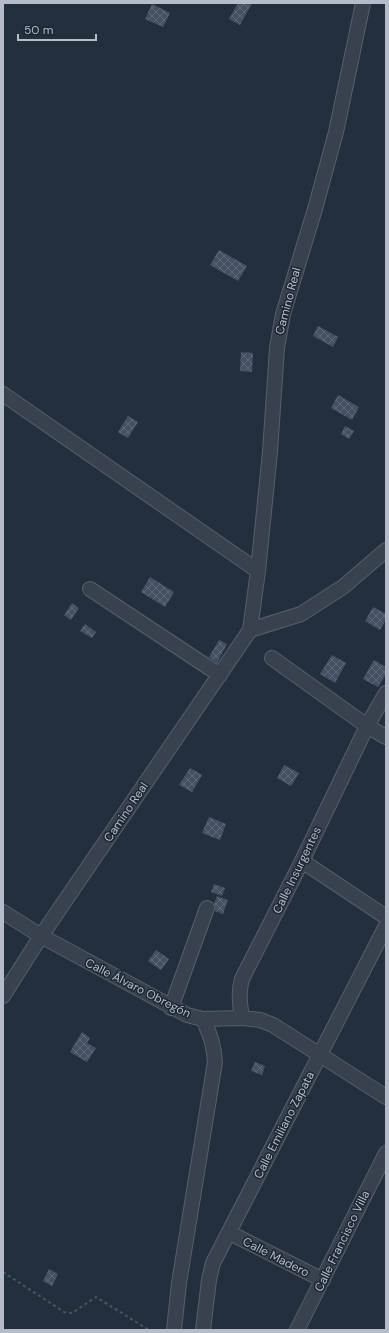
<svg xmlns="http://www.w3.org/2000/svg" width="389" height="1333" font-family="'DM Sans',sans-serif">
<defs>
<pattern id="building-cross-hatch" width="8" height="8" patternUnits="userSpaceOnUse"><rect width="8" height="8" fill="#455162"/><path d="M0 0l8 8M0 8l8-8" fill="none" stroke="#5d6877"/></pattern>
</defs>
<rect width="100%" height="100%" fill="#242f3e"/>
<path fill="url(#building-cross-hatch)" d="M238,3H252L240,25L229,19Z
M152,4L170,13L163,27L145,19Z
M219,250L247,266L238,281L210,265Z
M318,326L338,337L333,347L313,336Z
M241,352L253,353L252,372L240,371Z
M338,395L359,407L352,420L331,408Z
M128,416L138,422L128,438L118,432Z
M345,426L354,431L349,439L341,434Z
M150,577L174,592L165,607L141,592Z
M72,603L79,608L71,620L64,615Z
M373,607L386,614V619L380,630L365,621Z
M85,624L96,632L92,638L80,631Z
M219,640L227,644L217,663L209,657Z
M332,655L346,663L335,683L320,674Z
M374,660L386,667V674L378,687L363,679Z
M284,765L299,773L291,786L277,778Z
M190,768L202,775L192,792L179,785Z
M209,817L226,824L220,840L202,833Z
M214,884L225,888L222,896L211,892Z
M217,896L228,900L223,914L215,911L214,904Z
M156,950L169,959L161,970L148,961Z
M82,1032L90,1038L87,1043L96,1048L87,1062L70,1052Z
M255,1062L265,1066L262,1075L251,1071Z
M49,1269L58,1274L52,1286L43,1281Z"/>
<g fill="none" stroke-linecap="round" stroke-linejoin="round">
<defs>
<path id="minor" d="M3,394L258,571
M90,589L220,675
M250,630L301,614L343,587L386,550
M272,658L367,726L386,737
M302,861L386,917
M3,912L41,936L187,1015L203,1019L242,1018L260,1020L273,1025L386,1097
M3,996L41,936L250,630L258,571L270,452L277,348L283,314L315,209L336,132L363,3
M171,1008L207,908
M242,1018C240,1004 238,993 242,979L302,861L367,726L386,693
M230,1233L323,1280
M174,1330L179,1283L215,1062C214,1045 210,1034 203,1019
M203,1330L209,1280L213,1263L386,926
M297,1330L386,1153"/>
</defs>
<use href="#minor" stroke="#565f6c" stroke-width="16"/>
<path stroke="#44595c" stroke-width="2" stroke-dasharray="3 3" stroke-linecap="butt" d="M3,1272L64,1312L72,1313L96,1297L149,1330"/>
<use href="#minor" stroke="#38414e" stroke-width="14"/>
</g>
<g text-anchor="middle" dominant-baseline="central" stroke-width="3" stroke-linejoin="round" paint-order="stroke">
<g font-size="12" fill="#b4bcc9" stroke="#1d2633">
<text transform="translate(288 301) rotate(-75)">Camino Real</text>
<text transform="translate(126 812) rotate(-56)">Camino Real</text>
<text transform="translate(297 870) rotate(-64)">Calle Insurgentes</text>
<text transform="translate(138 988) rotate(27)">Calle Álvaro Obregón</text>
<text transform="translate(284 1125) rotate(-63)">Calle Emiliano Zapata</text>
<text transform="translate(342 1241) rotate(-64)">Calle Francisco Villa</text>
<text transform="translate(276 1257) rotate(27)">Calle Madero</text>
</g>
</g>
<rect width="389" height="1333" fill="none" stroke="#b4bcc9" stroke-width="8"/>
<path d="M18 34v6h78v-6" fill="none" stroke="#b4bcc9" stroke-width="2"/>
<text x="24" y="34" font-size="12" fill="#b4bcc9" stroke="#1d2633" stroke-width="3" paint-order="stroke">50 m</text>
</svg>
